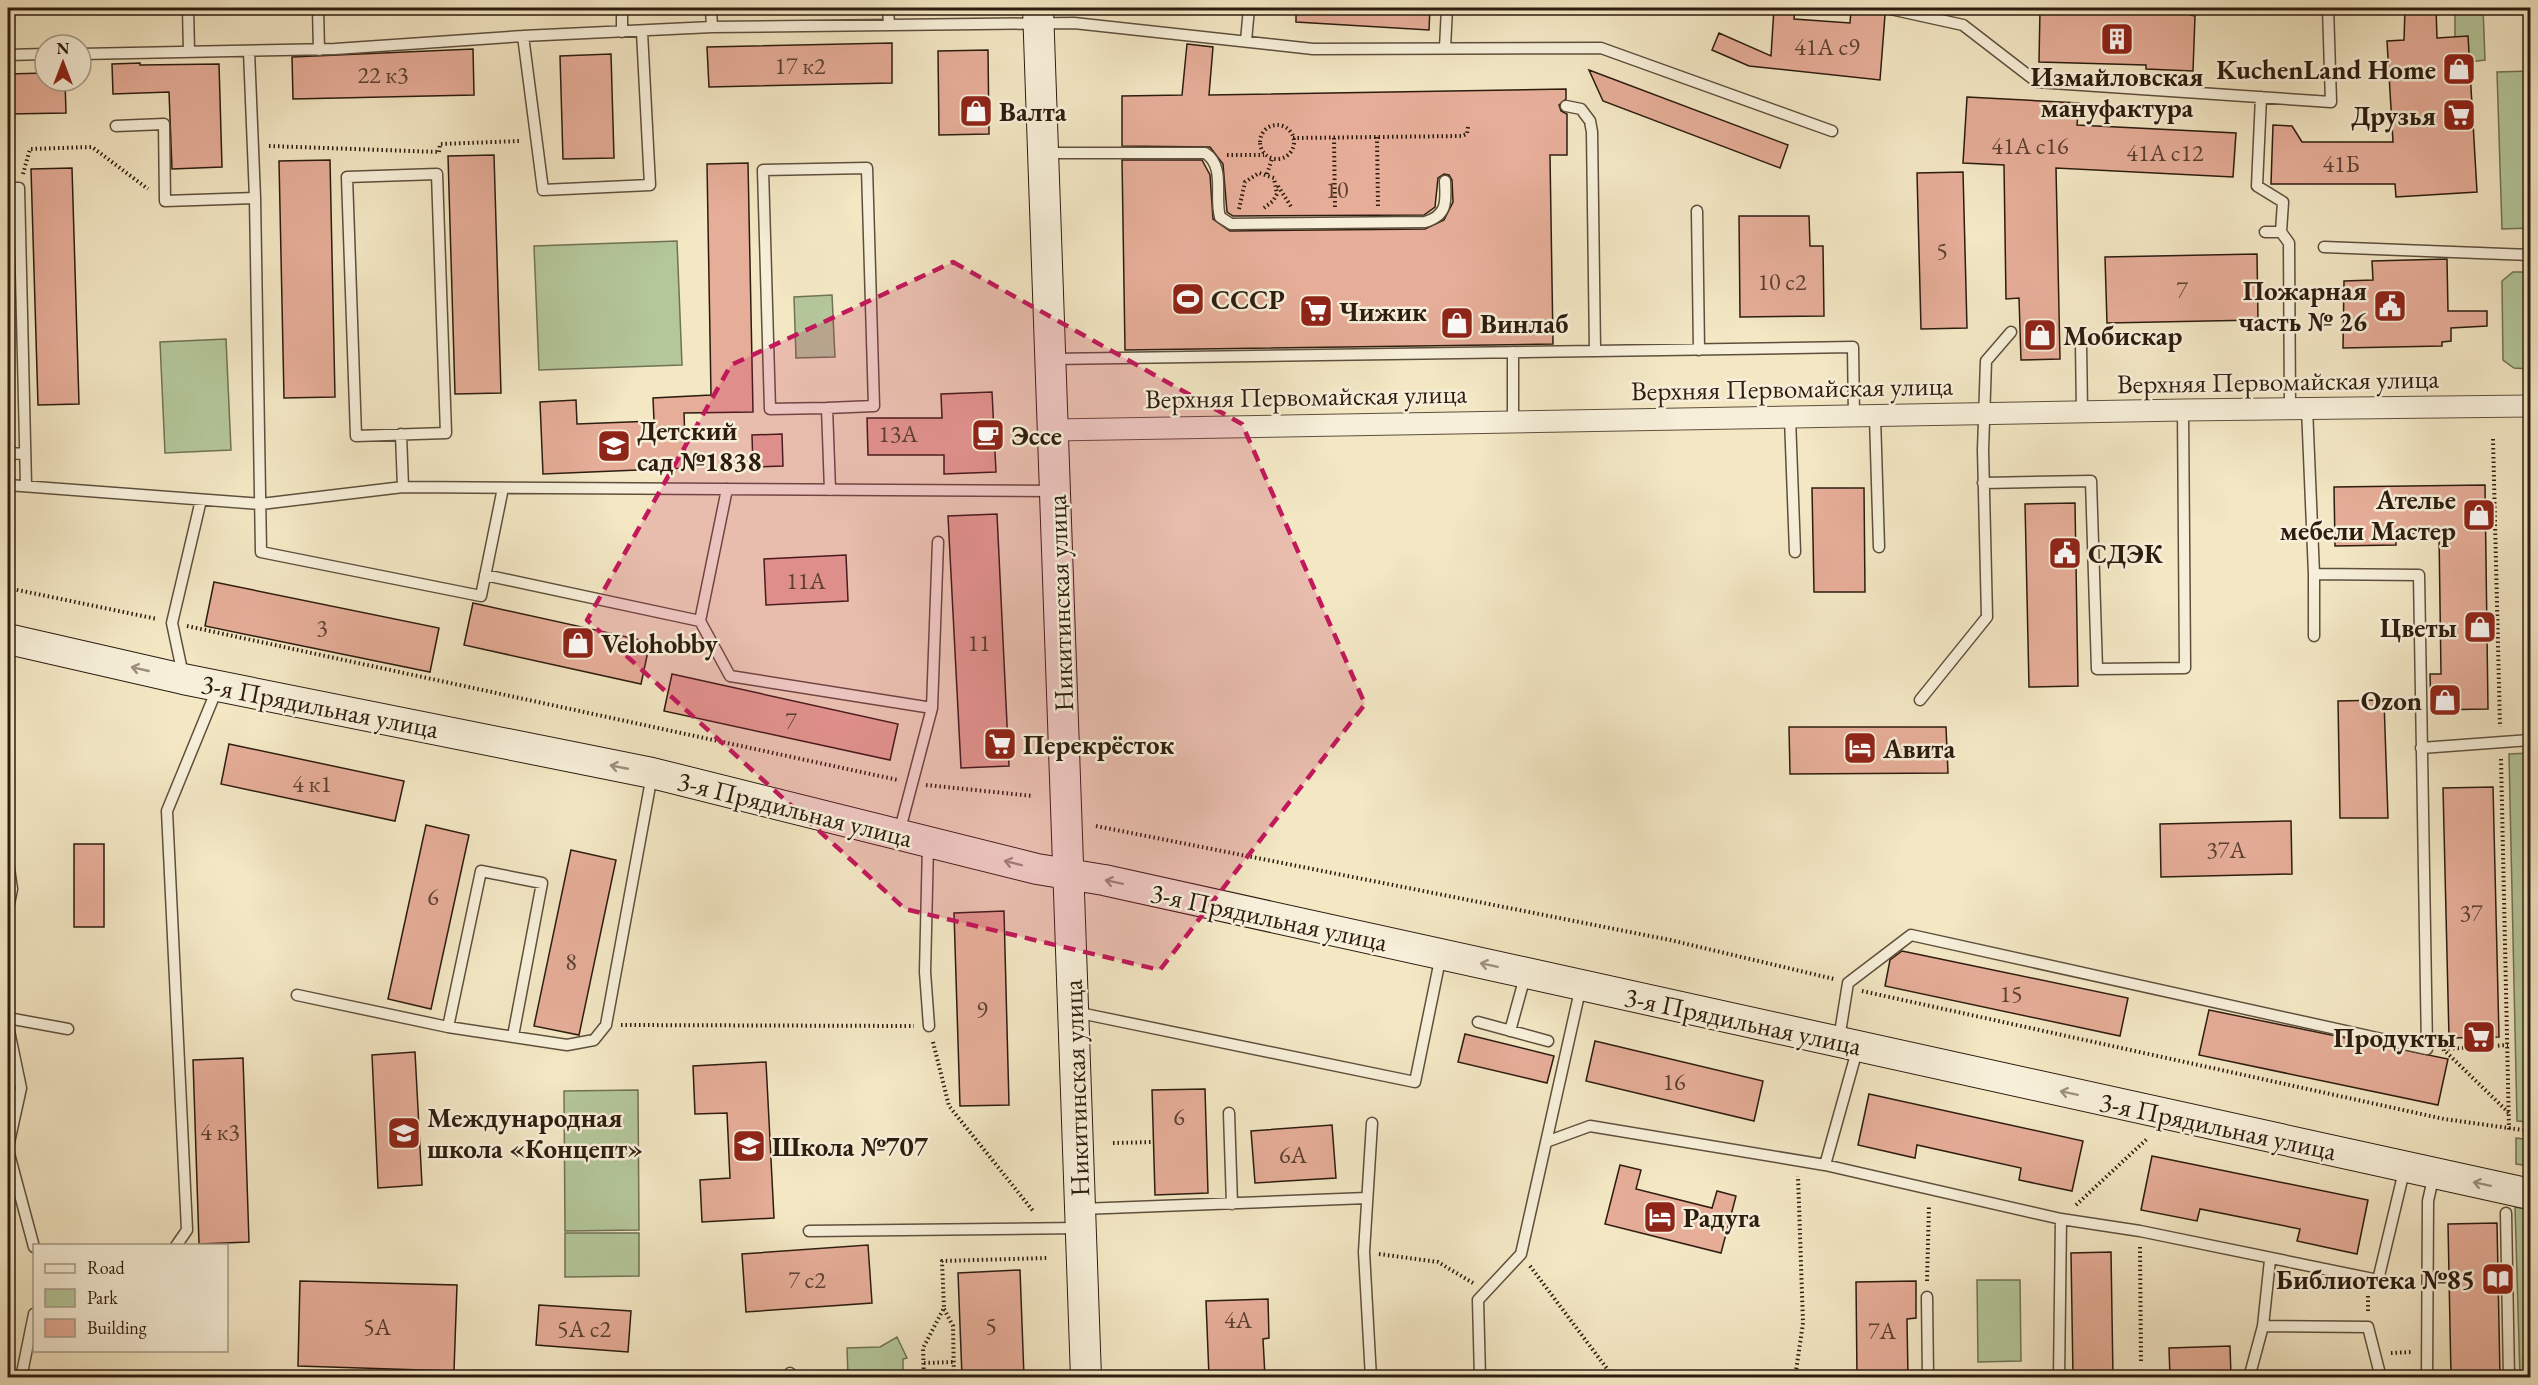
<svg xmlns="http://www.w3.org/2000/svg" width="2538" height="1385" font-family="'EB Garamond',serif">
<rect width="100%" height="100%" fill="#f3e7c4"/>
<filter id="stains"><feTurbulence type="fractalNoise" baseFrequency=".00333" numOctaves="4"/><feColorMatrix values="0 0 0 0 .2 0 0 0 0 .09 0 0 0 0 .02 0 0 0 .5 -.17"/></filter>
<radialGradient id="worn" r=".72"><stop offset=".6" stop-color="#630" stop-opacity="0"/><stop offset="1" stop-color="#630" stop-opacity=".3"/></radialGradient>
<path fill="#b4c79a" stroke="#707254" stroke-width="1.5" d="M2455,8H2483L2485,60L2469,62L2455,37Z
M2530,71V228L2502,229L2497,72Z
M677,241L682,365L539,370L534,246Z
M2513,272H2530V369L2514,368L2503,360L2502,281Z
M832,295L835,357L796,358L794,297Z
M226,339L231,450L165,453L160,342Z
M2530,753V1122L2517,1121L2509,754Z
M638,1090L639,1230L565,1231L564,1091Z
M2516,1138L2530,1140V1166L2516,1164Z
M2515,1207L2530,1210V1377H2520Z
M565,1233H639V1276L565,1277Z
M1977,1280H2020L2021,1361L1978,1362Z
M897,1337L907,1358L903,1359V1377H848L847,1348L880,1347Z"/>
<path fill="#e6ad98" stroke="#2d1c0f" stroke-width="1.5" d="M1296,8H1430L1429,30L1296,22Z
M1774,8H1795L1794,19L1850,23L1851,10L1880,12L1885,15L1880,80L1749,66L1712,50L1719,33L1771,56Z
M2190,8V15L2195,16L2193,71L2146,69V65L2039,62L2040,9Z
M2405,8H2436L2437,38L2468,36L2477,192L2396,197L2395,184H2271L2273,125L2292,126L2302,142H2393L2387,41L2404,40Z
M892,43V83L709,87L707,47Z
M1187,44L1213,47L1209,95L1566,89V99L1559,105L1561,111L1567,114V155H1550L1553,344L1125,350L1122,160H1202L1210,175L1213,219L1230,231L1425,229L1444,220L1453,202L1452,180L1449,175L1444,174L1438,178L1435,207L1424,215L1233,216L1227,212L1223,164L1210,147L1122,146V96L1182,95Z
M473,49L474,95L293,99L292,57Z
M988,50L989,134L939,135L938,51Z
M611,54L614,158L563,159L560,56Z
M140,63V65L219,64L222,167L172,169L169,92L113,94L112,64Z
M1589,70L1788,145L1780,168L1603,101Z
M45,73V81H65L66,113L8,114V74Z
M1967,97L2079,103L2077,125L2236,133L2233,177L2056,168L2060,359L2021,360L2019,298L2006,299L2004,165L1963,163Z
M494,155L501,393L455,394L448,156Z
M330,160L335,397L284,398L279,161Z
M748,163L753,412L684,413L686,468L543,474L540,402L576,400L577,424L654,421L653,398L711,395L707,164Z
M72,168L79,404L38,405L31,169Z
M1963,172L1967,328L1921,329L1917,173Z
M1739,216H1809L1810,246H1823L1824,316L1740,317Z
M2257,254L2258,320L2107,323L2105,257Z
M2447,259L2448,311H2487V326L2451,328V341L2442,342V346L2343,348L2344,281L2373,280L2372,261Z
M992,392L996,472L944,474V455H868L867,418H942L941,394Z
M782,434L783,466L753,467L752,435Z
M2485,485L2488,709L2431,710L2430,674H2441L2439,533L2396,534V545L2335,546L2334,487Z
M1812,488H1864L1865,592H1814Z
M2075,503L2078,686L2029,687L2025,504Z
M997,514L1009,766L961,768L948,516Z
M846,555L848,601L766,605L764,559Z
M214,582L439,628L430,672L205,626Z
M473,603L650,642L641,684L464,645Z
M672,674L898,724L890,760L664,711Z
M2384,700L2388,818H2340L2338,701Z
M1789,727H1946L1948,773L1790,774Z
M229,744L404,781L395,821L221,784Z
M2493,787L2499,1037L2449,1038L2443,788Z
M2291,821L2292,874L2161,877L2160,824Z
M426,825L469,835L431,1009L388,999Z
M74,844H104V927H74Z
M571,850L616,860L579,1035L534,1026Z
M1004,911L1009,1105L960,1106L954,913Z
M1902,951L2128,998L2120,1036L1885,986L1890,960Z
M2209,1010L2448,1059L2438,1105L2199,1055Z
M1465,1034L1554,1056L1547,1083L1458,1062Z
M1595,1041L1763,1081L1754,1121L1586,1081Z
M415,1052L422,1185L378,1188L372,1055Z
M243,1058L249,1242L199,1244L193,1060Z
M766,1062L774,1218L702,1222L700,1180L730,1178L727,1113L695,1114L693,1066Z
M1205,1089L1208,1193L1155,1195L1152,1090Z
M1869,1094L2083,1141L2072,1191L2019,1180L2021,1168L1917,1145L1915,1158L1858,1145Z
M1332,1125L1336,1178L1255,1183L1251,1131Z
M2152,1156L2368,1200L2357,1254L2297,1241L2300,1229L2200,1209L2197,1221L2141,1210Z
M1620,1165L1641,1170L1636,1189L1712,1208L1717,1191L1736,1196L1721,1253L1605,1224Z
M2497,1223L2500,1377H2451L2448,1224Z
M868,1245L872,1303L746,1312L742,1254Z
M2111,1252L2113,1377H2073L2071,1253Z
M1020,1270L1024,1377H962L958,1273Z
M300,1281L457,1285L454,1371L298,1366Z
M1916,1281V1318L1907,1319L1908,1377H1857L1856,1282Z
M1268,1299L1269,1338L1263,1339L1265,1377H1209L1206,1301Z
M539,1305L631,1311L628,1352L536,1345Z
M2230,1346L2231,1377H2170L2169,1348Z"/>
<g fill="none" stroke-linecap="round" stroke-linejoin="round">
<defs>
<path id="lane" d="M188,8L189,52
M318,8L319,50
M622,8V32
M711,8L712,27
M888,8L889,25
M1886,8L1963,25L2037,82L2331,102L2328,8
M523,36L543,190L650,185L642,32
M1246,41L1249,8
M1445,48L1447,8
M81,54L335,49L523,36L712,27L1074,23L1313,49L1601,48L1832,131
M8,55L45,54
M2261,97L2257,186L2283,202L2281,232
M116,126L164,124L165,201L255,198L249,51
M1046,153H1205C1226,166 1214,197 1220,217L1231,224L1425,222C1448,215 1446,201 1445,181
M437,174L446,433L356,436L347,177Z
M8,188H19L26,485
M255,198L261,552L481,596L503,488
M1697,211L1699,350
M2265,232H2281L2289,243L2290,409
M2324,247L2530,255
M2081,344L2082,411
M1595,351L1853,347L1854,417
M1513,352V421
M1052,359L1595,351L1592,132L1590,121L1581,109L1566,106
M827,408L874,406L867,168L763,170L770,409L827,408L830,490
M1875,417L1879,547
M1790,418L1795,552
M401,434L403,487
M8,454L25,453
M1983,483L2091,481L2097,669L2185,668L2183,410
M8,485L261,504L403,487L1055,491
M2314,574V636
M485,575L700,621L730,676L932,708L938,542
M700,621L727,489
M183,675L172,623L201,500
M1920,700L1987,617L1983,450L1986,361L2011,332
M2421,748L2530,740
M899,833L932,708
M928,845L925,972L929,1026
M8,862L12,889L8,909
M297,995L448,1027L567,1045L594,1040L606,1025L652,775
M1075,1012L1415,1082L1441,955
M8,1018L68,1029
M1478,1022L1548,1041
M8,1026L21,1088L8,1147
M448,1027L481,871L542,883L513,1036
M1510,1031L1526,973
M1839,1039L1848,983L1911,935L2427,1049L2419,575L2314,574L2307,408
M1858,1047L1825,1165L2061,1219L2140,1231L2378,1280L2405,1167
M1229,1113L1232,1204
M1546,1142L1590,1126L1825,1165
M8,1150L34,1247
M1081,1209L1367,1198
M2506,1213L2509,1378
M809,1231L1081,1228
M176,1246L187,1230L167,811L217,689
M1927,1297L1928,1378
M2263,1326L2270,1260
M790,1373L795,1378
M2141,1376V1378
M21,1378L34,1314
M1371,1378L1364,1252L1372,1123
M1480,1378L1478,1300L1521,1254L1581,986
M2059,1378L2061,1219
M2249,1378L2263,1326L2368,1327L2381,1378
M2427,1378L2428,1201L2434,1174"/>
<path id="street" d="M1054,430L2183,410L2530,406"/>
<path id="secondary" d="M1038,8C1056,464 1071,921 1086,1378
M8,639L183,679L652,773L1037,869L1104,880L2530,1194"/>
</defs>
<use href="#lane" stroke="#5e4f3c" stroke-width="13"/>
<use href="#street" stroke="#5e4f3c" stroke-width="23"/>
<use href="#secondary" stroke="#2d1c0f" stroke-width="32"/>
<path stroke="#2d1c0f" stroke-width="4" stroke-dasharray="1.5 3" stroke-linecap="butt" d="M1260 142a17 17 0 1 1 34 0a17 17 0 1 1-34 0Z
M1377,137L1378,208
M1293,138L1462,136L1467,134L1468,127
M1334,138L1335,209
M269,146L439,152
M439,152L440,144L520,141
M1227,155H1264
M23,174L30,149L92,147L148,189
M1267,174L1272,159
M1278,186L1292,208
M1239,209L1245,182L1259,173L1274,178L1277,194L1273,201L1264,208
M2493,439L2500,727
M8,588L157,619
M187,626L898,780
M2501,759L2509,1130
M926,785L1033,796
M1096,826L1670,940L1834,979
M1862,991L2444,1119L2530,1131
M621,1025L914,1026
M933,1042L949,1106L1034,1212
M2443,1049L2510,1114
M2444,1049L2508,1045
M1113,1143L1153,1142
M2076,1205L2148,1138
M2524,1229L2530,1241
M2140,1247L2141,1363
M1379,1254L1438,1262L1473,1283
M1530,1266L1614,1378
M1927,1281L1929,1205
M944,1309L953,1326L954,1378
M2368,1311V1294
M2391,1353L2413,1352
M924,1363L954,1362
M924,1378L923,1348L944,1308L942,1261L1047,1258
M1145,1378L1208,1376
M1795,1378L1803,1323L1798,1176"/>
<use href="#lane" stroke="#f7efd9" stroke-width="10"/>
<use href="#street" stroke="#f7efd9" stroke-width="21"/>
<use href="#secondary" stroke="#f7efd9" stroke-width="30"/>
</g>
<defs><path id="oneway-shaft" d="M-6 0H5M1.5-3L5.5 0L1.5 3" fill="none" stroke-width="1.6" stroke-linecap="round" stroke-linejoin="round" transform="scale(1.5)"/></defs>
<g stroke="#9c907e">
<use href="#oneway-shaft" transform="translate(140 669) rotate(-167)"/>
<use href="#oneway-shaft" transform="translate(619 767) rotate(-169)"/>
<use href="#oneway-shaft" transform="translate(1013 863) rotate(-166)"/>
<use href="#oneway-shaft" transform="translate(1114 882) rotate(-168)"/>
<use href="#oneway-shaft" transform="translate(1489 965) rotate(-168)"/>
<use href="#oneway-shaft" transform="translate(2069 1093) rotate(-168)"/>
<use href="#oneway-shaft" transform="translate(2482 1184) rotate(-168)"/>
</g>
<path fill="#c2185b" fill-opacity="0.2" stroke="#c2185b" stroke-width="4.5" stroke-dasharray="12 8" stroke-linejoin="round" d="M953,262L1242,424L1365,704L1160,970L905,909L587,620L731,365Z"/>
<defs>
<symbol id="building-square" viewBox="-11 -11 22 22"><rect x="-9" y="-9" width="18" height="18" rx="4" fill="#8f2418" stroke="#f7efd9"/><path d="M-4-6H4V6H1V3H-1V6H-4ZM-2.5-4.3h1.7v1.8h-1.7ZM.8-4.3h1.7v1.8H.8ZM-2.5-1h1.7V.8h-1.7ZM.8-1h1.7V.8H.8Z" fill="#fff"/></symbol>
<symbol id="shop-square" viewBox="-11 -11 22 22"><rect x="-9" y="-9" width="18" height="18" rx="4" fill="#8f2418" stroke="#f7efd9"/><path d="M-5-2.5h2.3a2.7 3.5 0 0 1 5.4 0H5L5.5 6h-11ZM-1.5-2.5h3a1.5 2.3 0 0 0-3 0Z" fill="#fff"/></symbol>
<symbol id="supermarket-square" viewBox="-11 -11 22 22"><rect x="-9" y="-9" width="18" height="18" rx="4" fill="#8f2418" stroke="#f7efd9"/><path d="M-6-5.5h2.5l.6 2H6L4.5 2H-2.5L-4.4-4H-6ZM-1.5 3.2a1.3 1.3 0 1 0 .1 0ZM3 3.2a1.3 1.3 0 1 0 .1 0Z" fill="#fff"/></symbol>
<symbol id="stadium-square" viewBox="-11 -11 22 22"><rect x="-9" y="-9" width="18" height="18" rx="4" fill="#8f2418" stroke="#f7efd9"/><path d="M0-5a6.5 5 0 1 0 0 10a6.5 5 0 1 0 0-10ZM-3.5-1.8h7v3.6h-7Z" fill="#fff"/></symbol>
<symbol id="civic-square" viewBox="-11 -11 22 22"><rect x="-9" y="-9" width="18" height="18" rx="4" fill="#8f2418" stroke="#f7efd9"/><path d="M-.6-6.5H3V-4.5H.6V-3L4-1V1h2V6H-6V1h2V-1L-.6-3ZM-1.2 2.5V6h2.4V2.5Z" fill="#fff"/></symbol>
<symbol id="cafe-square" viewBox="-11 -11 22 22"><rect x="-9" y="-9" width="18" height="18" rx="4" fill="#8f2418" stroke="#f7efd9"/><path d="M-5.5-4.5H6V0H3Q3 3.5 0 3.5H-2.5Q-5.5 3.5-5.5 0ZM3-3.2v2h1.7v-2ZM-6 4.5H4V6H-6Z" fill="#fff"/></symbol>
<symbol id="school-square" viewBox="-11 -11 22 22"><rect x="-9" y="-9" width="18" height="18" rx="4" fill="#8f2418" stroke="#f7efd9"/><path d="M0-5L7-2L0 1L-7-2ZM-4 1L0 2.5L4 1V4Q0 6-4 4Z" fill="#fff"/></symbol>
<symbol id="hotel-square" viewBox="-11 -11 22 22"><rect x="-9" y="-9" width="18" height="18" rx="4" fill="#8f2418" stroke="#f7efd9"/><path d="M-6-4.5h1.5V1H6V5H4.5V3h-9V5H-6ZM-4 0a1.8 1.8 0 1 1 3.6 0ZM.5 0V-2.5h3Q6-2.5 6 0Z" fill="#fff"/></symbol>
<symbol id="library-square" viewBox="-11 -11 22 22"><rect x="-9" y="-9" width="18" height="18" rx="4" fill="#8f2418" stroke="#f7efd9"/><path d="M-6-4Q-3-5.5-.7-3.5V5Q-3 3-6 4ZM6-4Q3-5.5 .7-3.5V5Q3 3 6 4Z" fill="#fff"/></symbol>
</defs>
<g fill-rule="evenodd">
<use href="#building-square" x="2098" y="20" width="38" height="38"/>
<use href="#shop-square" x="2440" y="50" width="38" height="38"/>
<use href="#shop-square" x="957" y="92" width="38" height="38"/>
<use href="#supermarket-square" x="2440" y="96" width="38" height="38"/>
<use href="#stadium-square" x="1169" y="280" width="38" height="38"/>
<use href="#civic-square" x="2371" y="287" width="38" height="38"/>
<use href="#supermarket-square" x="1297" y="292" width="38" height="38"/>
<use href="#shop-square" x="1438" y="304" width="38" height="38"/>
<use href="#shop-square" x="2021" y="316" width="38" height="38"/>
<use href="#cafe-square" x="969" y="416" width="38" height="38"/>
<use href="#school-square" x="595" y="427" width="38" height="38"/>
<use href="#shop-square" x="2460" y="496" width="38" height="38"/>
<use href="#civic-square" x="2046" y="534" width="38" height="38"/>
<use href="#shop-square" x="2461" y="608" width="38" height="38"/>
<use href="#shop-square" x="559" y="624" width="38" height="38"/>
<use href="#shop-square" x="2426" y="681" width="38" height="38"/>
<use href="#supermarket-square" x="981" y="725" width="38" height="38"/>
<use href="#hotel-square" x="1841" y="729" width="38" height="38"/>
<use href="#supermarket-square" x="2460" y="1018" width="38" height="38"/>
<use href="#school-square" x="385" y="1114" width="38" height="38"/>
<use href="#school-square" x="730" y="1127" width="38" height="38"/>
<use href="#hotel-square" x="1641" y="1198" width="38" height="38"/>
<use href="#library-square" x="2479" y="1260" width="38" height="38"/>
</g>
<g text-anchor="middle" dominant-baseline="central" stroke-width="5" stroke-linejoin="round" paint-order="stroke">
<g font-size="24" fill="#5b4031">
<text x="1827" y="46">41А с9</text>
<text x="800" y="65">17 к2</text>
<text x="383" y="74">22 к3</text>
<text x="2030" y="145">41А с16</text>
<text x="2165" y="152">41А с12</text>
<text x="2341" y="163">41Б</text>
<text x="1337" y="189">10</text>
<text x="1942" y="250">5</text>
<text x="1782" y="281">10 с2</text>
<text x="2182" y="289">7</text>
<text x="898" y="433">13А</text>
<text x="806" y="580">11А</text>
<text x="322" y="627">3</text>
<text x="979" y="642">11</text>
<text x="791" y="720">7</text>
<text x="312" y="783">4 к1</text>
<text x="2226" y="849">37А</text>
<text x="433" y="896">6</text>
<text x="2471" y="912">37</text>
<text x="571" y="961">8</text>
<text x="2011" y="993">15</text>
<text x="982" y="1009">9</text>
<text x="1674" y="1081">16</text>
<text x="1179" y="1116">6</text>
<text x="220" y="1131">4 к3</text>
<text x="1293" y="1154">6А</text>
<text x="807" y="1279">7 с2</text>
<text x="1238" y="1319">4А</text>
<text x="991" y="1325">5</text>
<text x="377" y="1326">5А</text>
<text x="584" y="1328">5А с2</text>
<text x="1882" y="1330">7А</text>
</g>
<g font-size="27" font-weight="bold" fill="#2d1c0f" stroke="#f7efd9" text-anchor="start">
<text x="2436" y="69" text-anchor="end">KuchenLand Home</text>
<text x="2117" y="76" text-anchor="middle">Измайловская<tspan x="2117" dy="31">мануфактура</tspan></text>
<text x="999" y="111">Валта</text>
<text x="2436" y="115" text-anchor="end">Друзья</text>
<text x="2367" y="290" text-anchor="end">Пожарная<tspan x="2367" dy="31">часть № 26</tspan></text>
<text x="1211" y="299">СССР</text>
<text x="1339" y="311">Чижик</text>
<text x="1480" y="323">Винлаб</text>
<text x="2063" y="335">Мобискар</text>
<text x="637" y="430">Детский<tspan x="637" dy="31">сад №1838</tspan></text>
<text x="1011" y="435">Эссе</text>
<text x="2456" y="499" text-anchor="end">Ателье<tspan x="2456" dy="31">мебели Мастер</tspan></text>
<text x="2088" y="553">СДЭК</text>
<text x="2457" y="627" text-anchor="end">Цветы</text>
<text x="601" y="643">Velohobby</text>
<text x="2422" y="700" text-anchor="end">Ozon</text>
<text x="1023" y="744">Перекрёсток</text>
<text x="1883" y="748">Авита</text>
<text x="2456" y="1037" text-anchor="end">Продукты</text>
<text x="427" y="1117">Международная<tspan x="427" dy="31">школа «Концепт»</tspan></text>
<text x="772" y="1146">Школа №707</text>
<text x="1683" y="1217">Радуга</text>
<text x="2475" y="1279" text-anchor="end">Библиотека №85</text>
</g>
<g font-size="27" fill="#2d1c0f" stroke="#f7efd9">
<text transform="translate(2278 381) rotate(-1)">Верхняя Первомайская улица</text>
<text transform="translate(1792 388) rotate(-1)">Верхняя Первомайская улица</text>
<text transform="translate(1306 396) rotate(-1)">Верхняя Первомайская улица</text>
<text transform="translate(1060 603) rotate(-92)">Никитинская улица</text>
<text transform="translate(320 706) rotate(11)">3-я Прядильная улица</text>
<text transform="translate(795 809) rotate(14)">3-я Прядильная улица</text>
<text transform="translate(1269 917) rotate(12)">3-я Прядильная улица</text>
<text transform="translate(1743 1021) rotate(12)">3-я Прядильная улица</text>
<text transform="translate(1076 1088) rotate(-92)">Никитинская улица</text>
<text transform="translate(2218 1126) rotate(12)">3-я Прядильная улица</text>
</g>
</g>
<rect width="2538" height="1385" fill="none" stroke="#f3e7c4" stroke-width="30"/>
<rect x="9" y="9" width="2520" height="1367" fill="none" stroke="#2d1c0f" stroke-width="3"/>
<rect x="15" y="15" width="2508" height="1355" fill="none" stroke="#2d1c0f" stroke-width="1.5"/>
<rect x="33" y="1244" width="195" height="108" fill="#f7efd9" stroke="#a69b88" stroke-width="1.5"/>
<rect x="45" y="1264" width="30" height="9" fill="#f7efd9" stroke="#a69b88" stroke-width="1.5"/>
<text x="87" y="1274" font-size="18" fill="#2d1c0f">Road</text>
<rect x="45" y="1289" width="30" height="18" fill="#b4c79a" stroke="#a69b88" stroke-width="1.5"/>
<text x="87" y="1304" font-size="18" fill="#2d1c0f">Park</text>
<rect x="45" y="1319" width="30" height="18" fill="#e6ad98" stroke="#a69b88" stroke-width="1.5"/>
<text x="87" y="1334" font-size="18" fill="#2d1c0f">Building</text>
<g transform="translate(63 63)"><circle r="28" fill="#f7efd9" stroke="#a69b88" stroke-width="1.5"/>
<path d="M0-4.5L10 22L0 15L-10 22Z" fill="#8f2418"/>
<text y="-9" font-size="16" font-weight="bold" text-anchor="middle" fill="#2d1c0f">N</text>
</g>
<rect width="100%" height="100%" filter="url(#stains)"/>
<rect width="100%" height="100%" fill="url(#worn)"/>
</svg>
